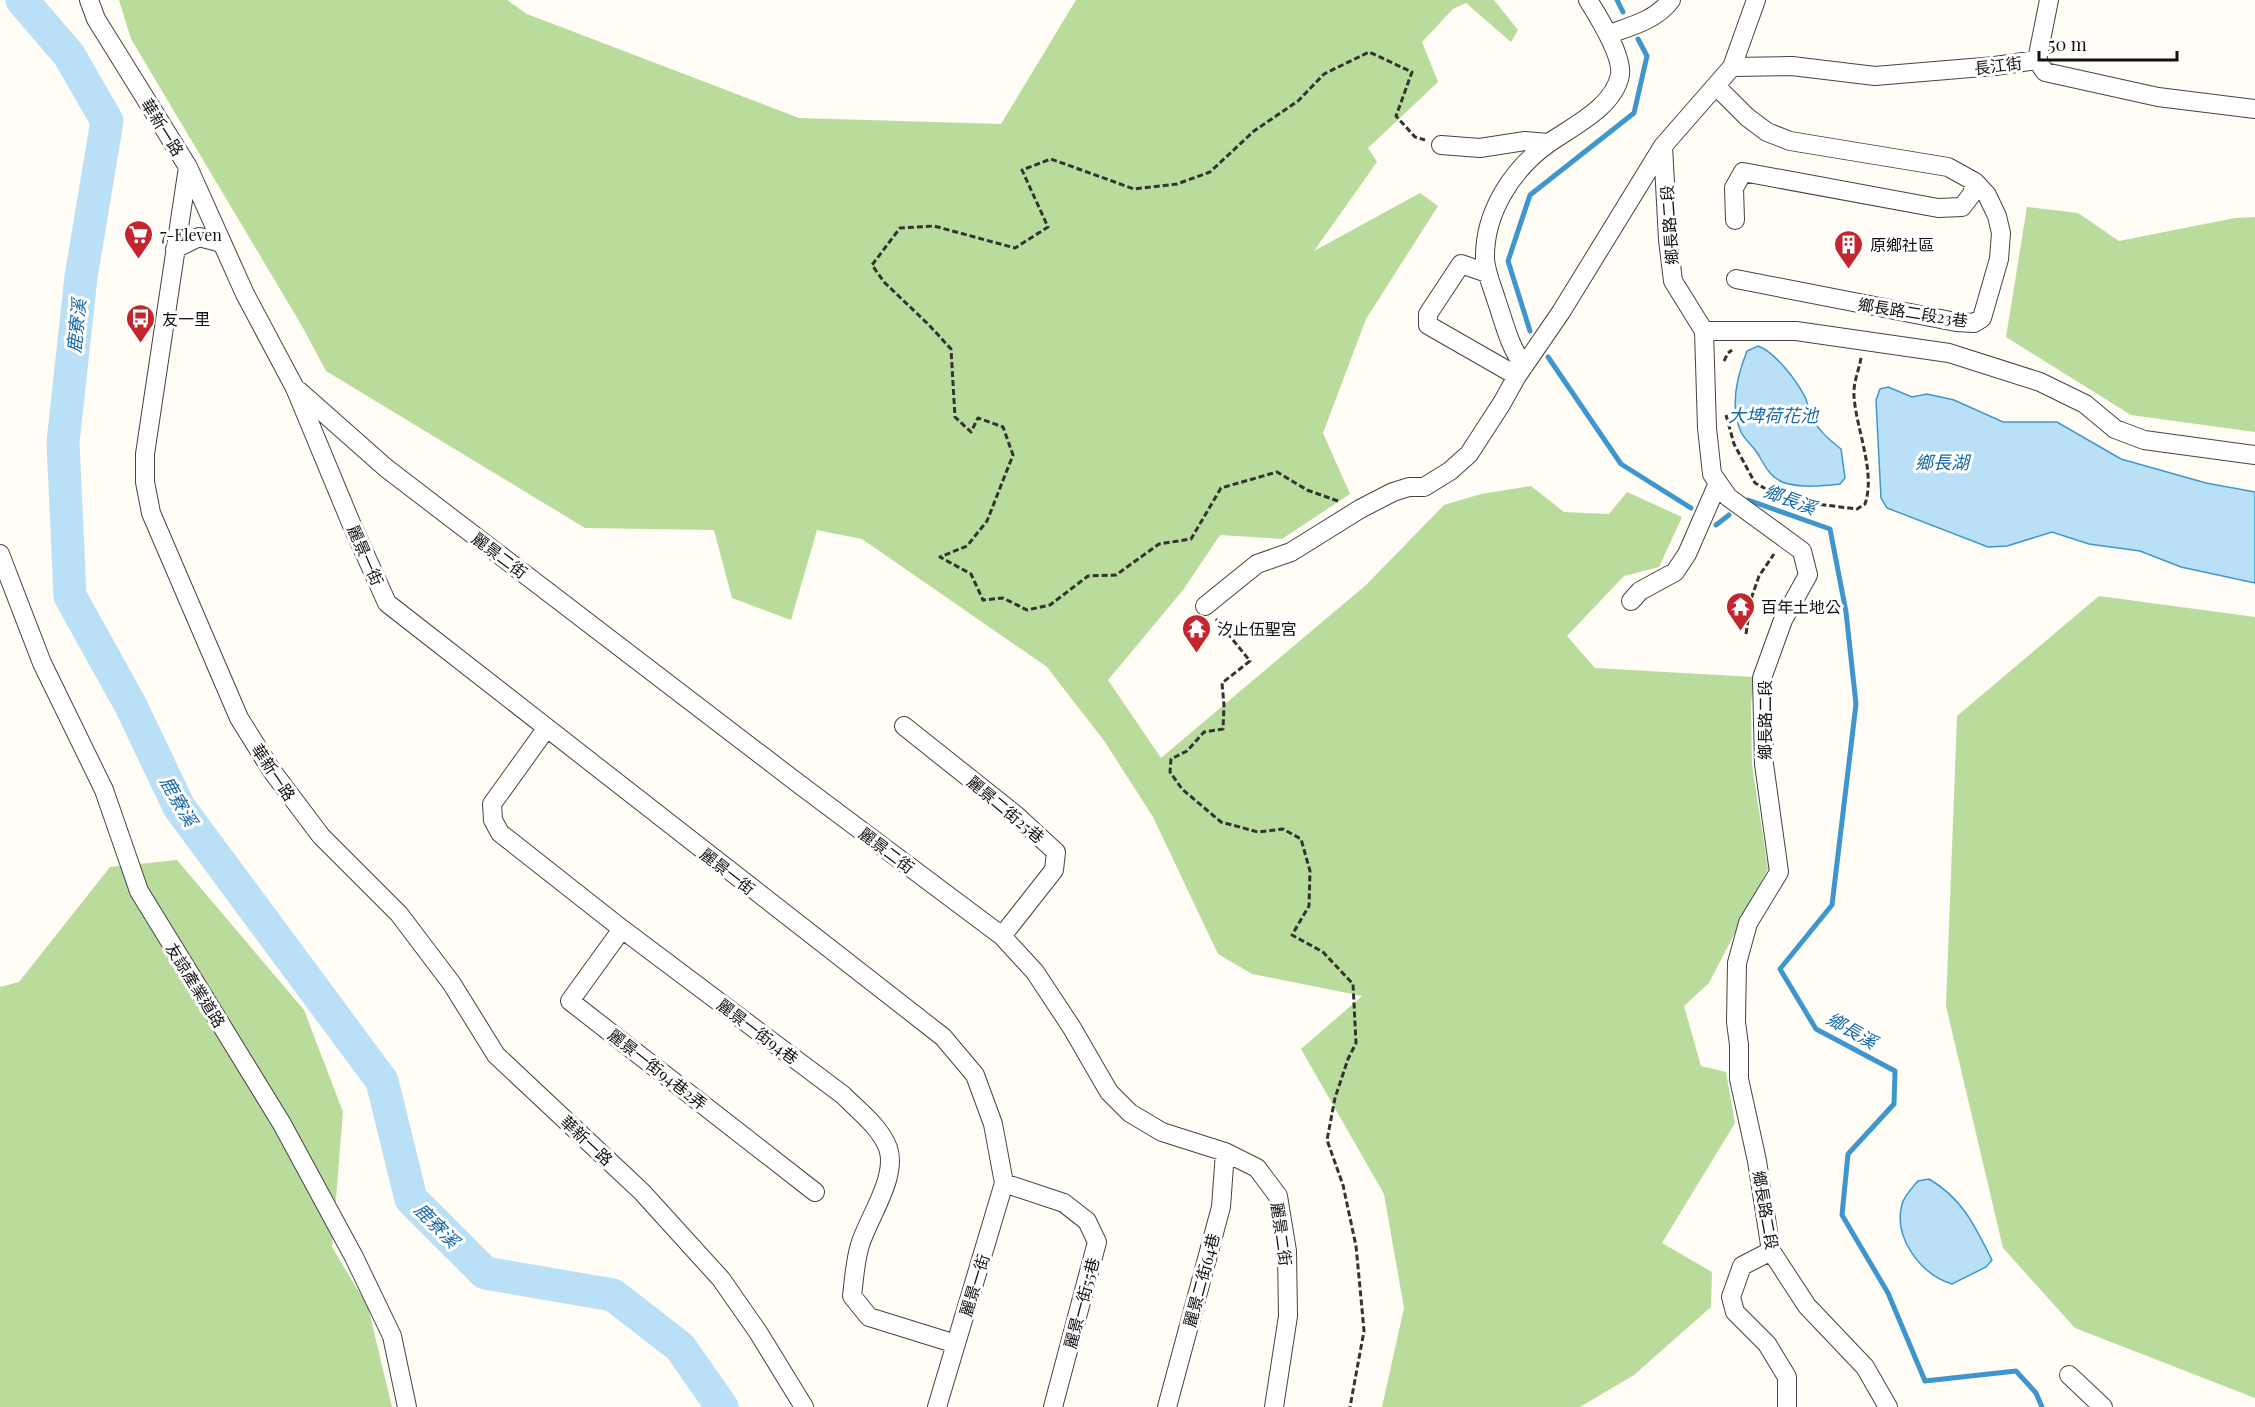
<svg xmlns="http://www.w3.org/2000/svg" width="2255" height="1407" font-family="'Playfair Display','Noto Sans TC',serif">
<rect width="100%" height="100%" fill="#fffdf5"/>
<path fill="#b9dc9c" d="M119,0H507L527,14L799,118L1001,124L1076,0H1494L1518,30L1511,42L1466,3L1453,9L1422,42L1438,82L1368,148L1377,162L1314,251L1420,193L1438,206L1366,319L1323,433L1350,494L1282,539L1220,535L1183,590L1108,680L1161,758L1366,585L1444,505L1481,494L1531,486L1564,512L1609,514L1627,492L1682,517L1659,567L1624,576L1567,636L1595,668L1754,677L1751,705L1752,765L1768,869L1709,983L1684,1006L1701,1066L1726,1072L1735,1123L1662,1243L1712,1272L1711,1307L1634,1375L1580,1407H1382L1404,1308L1384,1194L1301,1049L1362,996L1252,974L1218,954L1153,817L1105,742L1047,667L862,539L817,530L791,620L732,598L714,530L585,528L326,371L302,326L131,39Z
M2027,207L2078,213L2119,241L2235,218L2255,217V432L2131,415L2006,337Z
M2099,596L2255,617V1398L2075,1328L2003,1248L1946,1006L1957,716Z
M177,860L304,1010L343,1112L332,1247L368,1307L392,1407H0V987L19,982L110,867Z"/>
<path fill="#b9e0f7" stroke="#3f96cf" stroke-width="1.5" d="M1758,346C1775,352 1797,381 1805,397C1808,403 1808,409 1810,415C1817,429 1829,440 1841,449L1845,478L1840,484C1822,486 1803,488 1785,483C1770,478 1765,466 1758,454C1753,446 1745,440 1741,432C1729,406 1737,376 1747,351Z
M1888,387L1912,397L1927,394L1954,400L2003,422H2057L2121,459L2206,483L2255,492V583L2181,567L2140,551L2089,544L2052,532L2007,546L1988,547L1887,508L1881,498L1876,400L1880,389Z
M1929,1179C1962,1198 1975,1226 1992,1260L1986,1267L1952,1284C1920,1274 1893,1237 1902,1204C1905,1195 1913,1187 1918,1181Z"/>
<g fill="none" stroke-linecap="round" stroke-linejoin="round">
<path stroke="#3f96cf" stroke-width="5" d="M1617,0L1623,12
M1530,331L1508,261L1530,195L1634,113L1647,56L1638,39
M1548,357L1621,464L1691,508
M1748,500L1830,529L1846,612L1856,704L1832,905L1780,969L1816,1029L1895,1071L1894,1104L1848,1154L1842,1215L1888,1293L1925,1381L2016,1371L2036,1393L2042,1407
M1716,525L1729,515"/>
<path stroke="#b9e0f7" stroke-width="33" d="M22,0L69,55L107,121L81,277L63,442L70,596L131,706L179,807L382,1081L411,1199L485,1273L613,1295L680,1347L722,1407"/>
<defs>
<path id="minor" d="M89,0L96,19L188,167L145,454V482L151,513L239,718L272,771L321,836L399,914L452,984L496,1055L642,1192L721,1279L758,1332L804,1407
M1756,0L1732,67L1663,146L1668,240L1673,281L1704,331L1707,428L1712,474L1728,497L1802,551L1808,575L1783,620L1762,678L1764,764L1779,872L1748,923L1737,963L1736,1022L1739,1045V1079L1757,1161L1771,1251L1807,1306L1865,1367L1888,1407
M1609,34C1632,26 1656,20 1671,0
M2037,60L2049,0
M1732,67L1792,66L1875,76L1995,66L2037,60L2045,72L2158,97L2255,109
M1716,86L1747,117L1767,132L1790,141L1948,167L1975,182L1987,195L1997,216L2001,233L1999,259L1982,318L1974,323L1956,322L1736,279
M1441,145L1480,148L1525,141L1548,143
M188,167L245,294L295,388L351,523L387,603L943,1037L975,1075L993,1124L1004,1183L937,1407
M1735,220L1734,188L1743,172L1938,208L1962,207L1972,194L1975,182
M175,249L199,237L222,243
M1487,273L1461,264L1428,314V325L1517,376
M1704,331H1796L1949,353L2040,382L2085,404L2115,429L2144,440L2255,455
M1524,366C1509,346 1504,322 1496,299C1492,286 1486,273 1485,259C1484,213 1512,169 1549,143C1573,126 1614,107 1620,75C1623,56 1598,16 1588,0
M299,391L386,468L799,784L1002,936L1035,972L1072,1028L1109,1092L1130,1113L1162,1132L1225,1152L1257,1168L1278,1196L1287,1251L1288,1316L1274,1407
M0,554L42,663L104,790L139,891L282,1124L354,1257L392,1336L407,1407
M1631,601L1640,591L1675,572L1687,554L1718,483
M1205,606L1257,564L1291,552L1360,509L1393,492L1409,487H1424L1450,471L1469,454L1502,403L1517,376L1561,312L1663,146
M904,726L1017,816L1056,852L1054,870L1002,936
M546,729L492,804L493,820L500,833L622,929L843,1095C859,1111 880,1127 888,1148C898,1177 868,1218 860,1245C855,1261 854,1280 852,1296L869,1317L956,1344
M622,929L570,1001L815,1192
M1004,1183L1064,1203L1087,1221L1097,1242L1053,1407
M1771,1251L1742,1266L1731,1297L1735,1312L1767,1344L1787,1377V1407
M2069,1375L2103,1407
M1167,1407L1221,1207L1225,1152"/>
</defs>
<use href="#minor" stroke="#444" stroke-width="20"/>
<path stroke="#333" stroke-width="3" stroke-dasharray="6 3" stroke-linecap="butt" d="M1724,361L1728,353L1732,350
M1726,415L1734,444L1755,483L1779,496L1808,503L1857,509L1865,504C1876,472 1856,429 1854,396C1853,383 1859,370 1861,358
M1338,501L1307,490L1277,472L1221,488L1191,539L1159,544L1116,575L1088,576L1050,605L1027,610L1003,598L983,600L971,574L940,557L967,546L987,521L1013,455L1003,427L978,418L971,432L955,417L951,349L929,325L884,282L872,265L900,228L934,226L1015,248L1048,227L1022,170L1051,159L1134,189L1177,184L1210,172L1254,131L1298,101L1324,74L1369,52L1412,72L1396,116L1415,137L1425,140
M1216,619L1250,661L1222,683L1224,705L1223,729L1204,732L1187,751L1171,759L1170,772L1182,789L1221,822L1258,832L1283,829L1301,839L1310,871L1309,906L1292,935L1323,952L1353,984L1356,1043L1348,1059L1335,1098L1327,1140L1343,1185L1356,1246L1361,1298L1364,1331L1350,1407
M1746,634L1751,599L1759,576L1774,554"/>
<use href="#minor" stroke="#fff" stroke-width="18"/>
</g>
<defs>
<symbol id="supermarket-pin" viewBox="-11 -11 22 30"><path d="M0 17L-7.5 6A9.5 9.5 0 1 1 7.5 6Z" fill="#c4262e" stroke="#fff"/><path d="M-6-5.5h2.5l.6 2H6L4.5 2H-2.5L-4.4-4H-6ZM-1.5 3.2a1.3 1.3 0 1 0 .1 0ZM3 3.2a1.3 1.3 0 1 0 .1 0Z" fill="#fff"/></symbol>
<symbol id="building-pin" viewBox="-11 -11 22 30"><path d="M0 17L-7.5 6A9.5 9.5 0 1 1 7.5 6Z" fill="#c4262e" stroke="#fff"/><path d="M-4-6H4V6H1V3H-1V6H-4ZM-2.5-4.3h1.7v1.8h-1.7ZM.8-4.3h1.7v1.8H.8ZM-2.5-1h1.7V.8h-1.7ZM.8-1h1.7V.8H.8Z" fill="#fff"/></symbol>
<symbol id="bus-pin" viewBox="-11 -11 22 30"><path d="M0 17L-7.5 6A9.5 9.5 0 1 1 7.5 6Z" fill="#c4262e" stroke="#fff"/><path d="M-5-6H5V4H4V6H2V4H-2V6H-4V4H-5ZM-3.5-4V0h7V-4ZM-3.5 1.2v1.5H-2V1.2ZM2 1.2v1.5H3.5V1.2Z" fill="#fff"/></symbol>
<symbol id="temple-pin" viewBox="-11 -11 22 30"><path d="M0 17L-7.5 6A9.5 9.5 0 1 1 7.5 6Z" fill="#c4262e" stroke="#fff"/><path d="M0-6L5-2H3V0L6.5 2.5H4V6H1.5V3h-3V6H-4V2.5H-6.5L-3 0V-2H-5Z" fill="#fff"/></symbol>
</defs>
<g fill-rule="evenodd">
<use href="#supermarket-pin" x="122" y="218" width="33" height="45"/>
<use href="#building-pin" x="1832" y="228" width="33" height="45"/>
<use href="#bus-pin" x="124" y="302" width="33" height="45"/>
<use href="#temple-pin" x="1724" y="590" width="33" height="45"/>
<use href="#temple-pin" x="1180" y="612" width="33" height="45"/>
</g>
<g text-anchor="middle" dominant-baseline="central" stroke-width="6" stroke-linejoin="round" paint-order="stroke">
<g font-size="16" fill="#111" stroke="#fff">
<text transform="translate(1998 65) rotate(-7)">長江街</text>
<text transform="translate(163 127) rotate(58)">華新一路</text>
<text transform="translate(1669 225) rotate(-94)">鄉長路二段</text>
<text transform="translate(1913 312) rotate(9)">鄉長路二段23巷</text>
<text transform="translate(366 555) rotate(66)">麗景一街</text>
<text transform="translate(500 555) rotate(37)">麗景二街</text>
<text transform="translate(1764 720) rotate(-90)">鄉長路二段</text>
<text transform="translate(274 772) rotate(56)">華新一路</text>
<text transform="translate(1006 809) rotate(40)">麗景二街25巷</text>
<text transform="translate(887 850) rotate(37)">麗景二街</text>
<text transform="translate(728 871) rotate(38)">麗景一街</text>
<text transform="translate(196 985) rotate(58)">友諒產業道路</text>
<text transform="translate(758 1031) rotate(37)">麗景一街94巷</text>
<text transform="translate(658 1069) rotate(38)">麗景一街94巷2弄</text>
<text transform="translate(587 1140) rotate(43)">華新一路</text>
<text transform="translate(1766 1210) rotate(80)">鄉長路二段</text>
<text transform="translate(1282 1234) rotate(82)">麗景二街</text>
<text transform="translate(1201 1280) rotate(-75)">麗景二街64巷</text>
<text transform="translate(974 1285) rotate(-73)">麗景一街</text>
<text transform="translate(1081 1303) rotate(-75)">麗景一街55巷</text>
</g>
<g font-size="16" fill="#111" stroke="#fff" text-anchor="start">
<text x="160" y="234">7-Eleven</text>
<text x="1870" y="244">原鄉社區</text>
<text x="162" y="318">友一里</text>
<text x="1761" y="606">百年土地公</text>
<text x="1217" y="628">汐止伍聖宮</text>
</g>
<g font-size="18" font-style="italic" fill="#1768a6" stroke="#fff">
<text transform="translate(76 326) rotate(-84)">鹿寮溪</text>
<text x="1773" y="415">大埤荷花池</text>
<text x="1942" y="462">鄉長湖</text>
<text transform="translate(1790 499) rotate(20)">鄉長溪</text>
<text transform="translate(179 801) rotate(60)">鹿寮溪</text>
<text transform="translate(1852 1030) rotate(30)">鄉長溪</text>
<text transform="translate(437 1225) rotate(45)">鹿寮溪</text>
</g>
</g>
<path d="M2039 51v9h138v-9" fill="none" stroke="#111111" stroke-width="3"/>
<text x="2048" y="51" font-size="18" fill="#111111" stroke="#ffffff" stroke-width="4.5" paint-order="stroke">50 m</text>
</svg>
